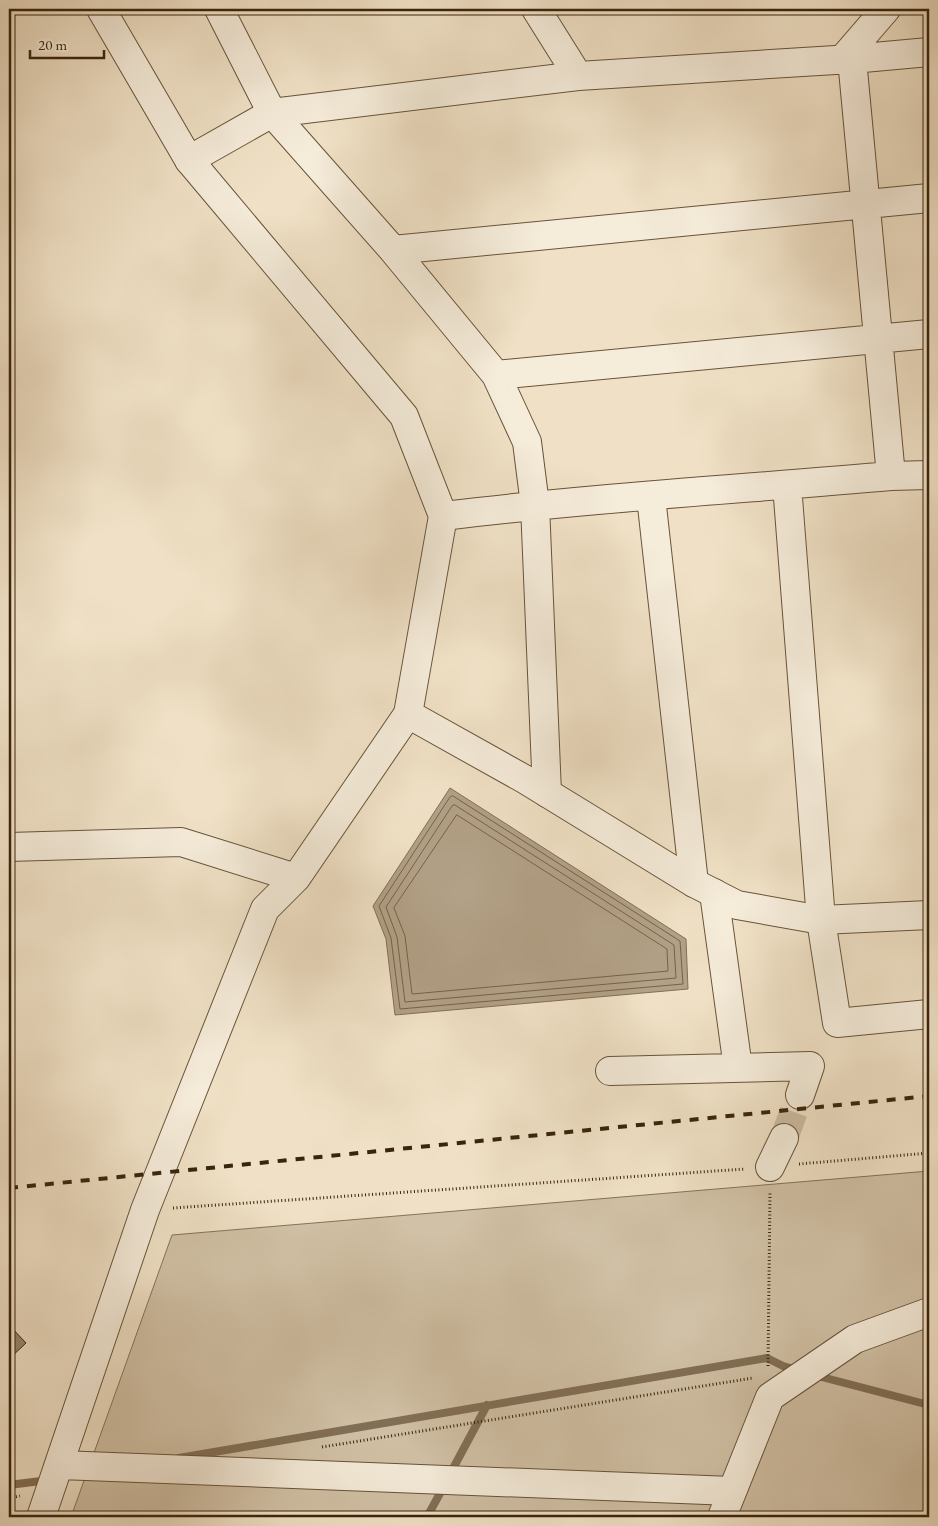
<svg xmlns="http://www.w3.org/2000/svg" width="938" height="1526" font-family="'EB Garamond',serif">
<rect width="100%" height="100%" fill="#f0e1c6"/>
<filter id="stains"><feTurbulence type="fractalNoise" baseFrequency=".004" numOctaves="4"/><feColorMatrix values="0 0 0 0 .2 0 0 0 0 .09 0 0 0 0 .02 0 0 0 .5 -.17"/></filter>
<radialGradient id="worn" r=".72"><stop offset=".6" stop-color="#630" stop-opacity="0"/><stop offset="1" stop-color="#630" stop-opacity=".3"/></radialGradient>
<path fill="#d1c1a6" stroke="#867259" d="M929,1171V1517H71L172,1235Z"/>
<path fill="#b2a187" stroke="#826f56" d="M450,788L686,939L688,989L395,1015L386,939L373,906Z"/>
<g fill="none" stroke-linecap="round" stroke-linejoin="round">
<path stroke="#76624a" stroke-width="1" d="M453,796L680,941L683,984L400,1009L391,938L379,906L450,797Z
M455,805L674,945L676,978L405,1002L397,937L386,907L452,806Z
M457,815L667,949L668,971L412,994L405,936L394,908Z"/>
<path stroke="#826f56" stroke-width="8" d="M814,1375L929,1405
M179,1458L767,1358L783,1366L798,1370
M449,1476L487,1405
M9,1485L49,1480
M427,1517L444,1486"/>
</g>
<path fill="#99866d" stroke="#3a240c" d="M9,1325L26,1343L9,1359Z"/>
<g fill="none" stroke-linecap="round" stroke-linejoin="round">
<path stroke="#ccbba1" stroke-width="28" stroke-dasharray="28 14" stroke-linecap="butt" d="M784,1138L800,1095"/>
<defs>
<path id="minor" d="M219,9L272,113L393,250L496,375L527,442L535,505L547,793
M536,9L578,76
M852,59L891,476
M842,60L886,9
M189,160L272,113L578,76L852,59L929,52
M393,250L929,198
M496,375L929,334
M787,485L821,920L837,1023L929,1014
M651,497L694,883
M443,516C592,498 742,489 891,476L929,475
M9,847L181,842L296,878
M714,893L738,1068
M610,1071L810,1066L800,1095
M770,1167L784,1138
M60,1465L732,1491
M41,1517L145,1210L265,909L296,878L408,714"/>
<path id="tertiary" d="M101,9L189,160L404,416L443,516L408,714L526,780L694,883L737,905L821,920L929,915
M722,1517L770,1397L855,1339L929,1312"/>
</defs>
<use href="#minor" stroke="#68533a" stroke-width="30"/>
<use href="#tertiary" stroke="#68533a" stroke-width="30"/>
<path stroke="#3a240c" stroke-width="3" stroke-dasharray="1 2.5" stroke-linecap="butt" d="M799,1164L929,1153
M173,1208L745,1169
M768,1366L770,1193
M322,1447L753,1378
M9,1498L20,1496"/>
<use href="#minor" stroke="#f5ecda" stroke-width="28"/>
<use href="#tertiary" stroke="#f5ecda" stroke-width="28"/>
<path stroke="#3a240c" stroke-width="4" stroke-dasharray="9 9" stroke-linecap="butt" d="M9,1188L929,1096"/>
</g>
<rect width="938" height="1526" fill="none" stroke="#f0e1c6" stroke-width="30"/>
<rect x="10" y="10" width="918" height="1506" fill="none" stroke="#3a240c" stroke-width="2.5"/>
<rect x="15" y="15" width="908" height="1496" fill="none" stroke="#3a240c"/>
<path d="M30 50v8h74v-8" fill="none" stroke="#3a240c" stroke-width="2.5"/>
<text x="38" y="50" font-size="15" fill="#3a240c" stroke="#f5ecda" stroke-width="4" paint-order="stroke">20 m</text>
<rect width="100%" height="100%" filter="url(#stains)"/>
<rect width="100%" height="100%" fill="url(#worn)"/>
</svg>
